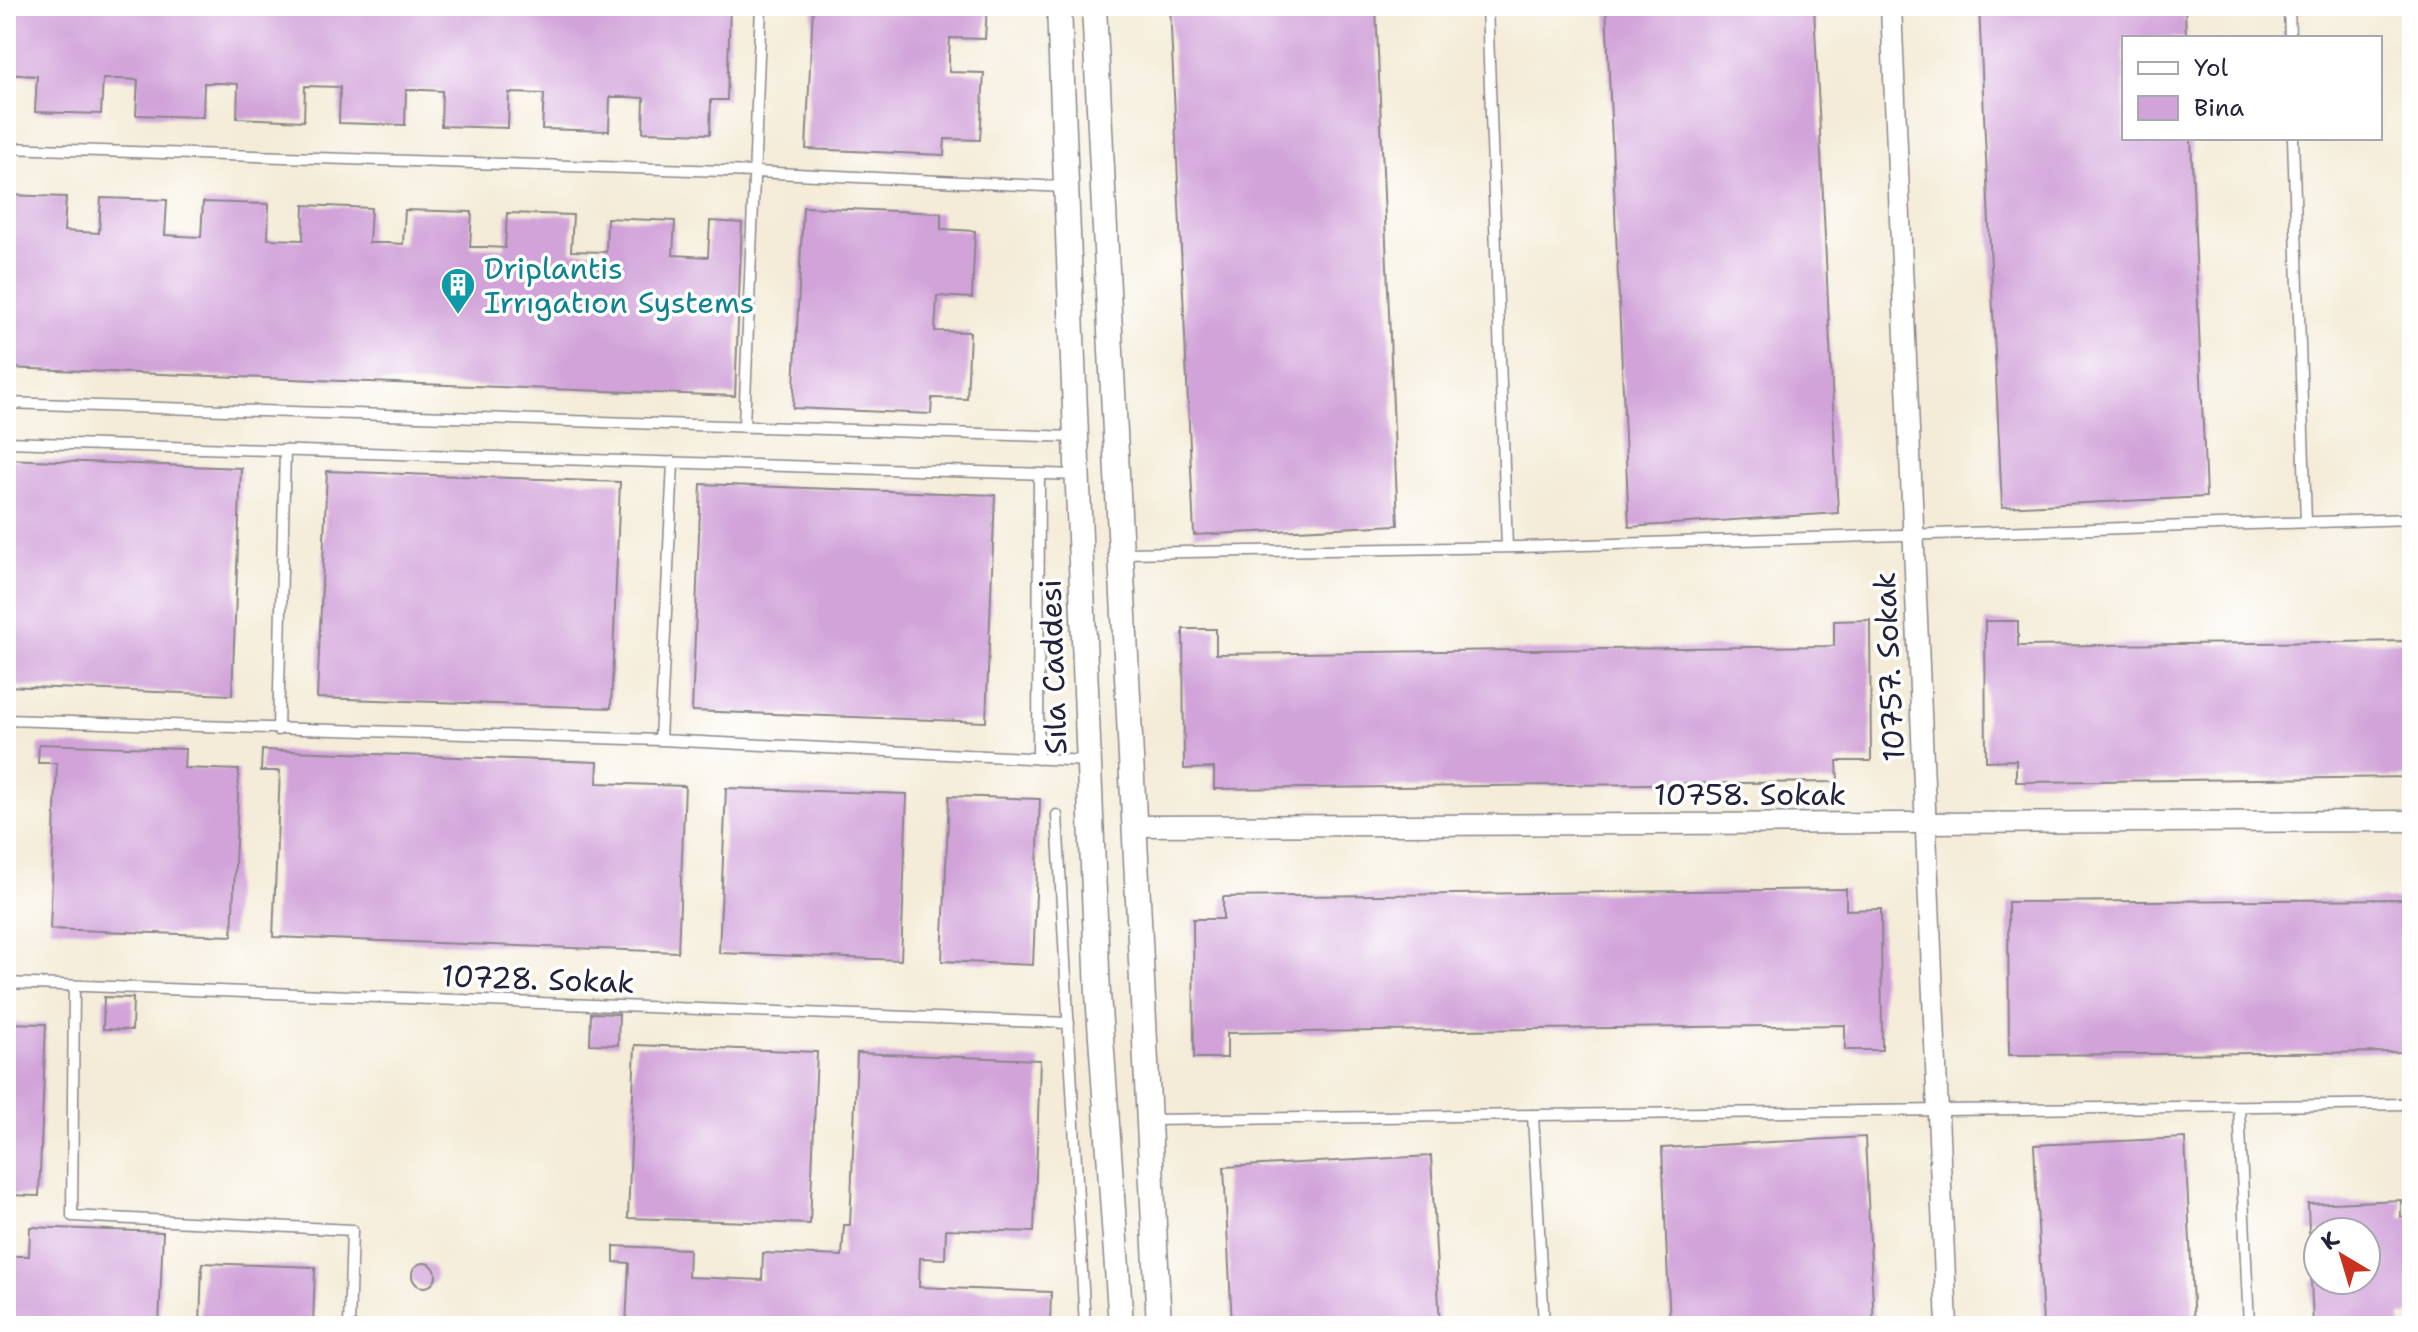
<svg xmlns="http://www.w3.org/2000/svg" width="2418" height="1332" font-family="'Shantell Sans',sans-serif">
<rect width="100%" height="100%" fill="#fff"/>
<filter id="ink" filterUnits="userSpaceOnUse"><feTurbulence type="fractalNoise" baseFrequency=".0125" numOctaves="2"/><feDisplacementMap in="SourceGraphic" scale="16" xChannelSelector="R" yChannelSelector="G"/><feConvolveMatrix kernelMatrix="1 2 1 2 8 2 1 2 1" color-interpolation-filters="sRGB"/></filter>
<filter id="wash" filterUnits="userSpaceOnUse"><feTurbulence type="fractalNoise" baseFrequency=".006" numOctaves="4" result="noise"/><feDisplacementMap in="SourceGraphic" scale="32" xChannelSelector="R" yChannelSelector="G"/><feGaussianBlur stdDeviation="1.8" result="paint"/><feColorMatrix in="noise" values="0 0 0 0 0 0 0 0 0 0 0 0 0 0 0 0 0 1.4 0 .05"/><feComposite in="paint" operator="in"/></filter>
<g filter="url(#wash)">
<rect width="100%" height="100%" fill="#f4ecd8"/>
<g id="blocks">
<path fill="#d1a3d9" d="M6,6H730L727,100H711L710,134L643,132L644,98L627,97H610L609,131L542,129L544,94L509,93L508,128L441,126L442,91L423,90H406L405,125L339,123L340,87L305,86L304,121L237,118L238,84L221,83H204L203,117L136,115L138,80L119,79H103L101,114L35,112L37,76L6,74Z
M813,6H987L985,39L950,38L949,56V72L984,73L980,140L945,139L944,155L806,149Z
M1170,6H1376L1398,525L1194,535Z
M1606,6H1814L1838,513L1629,527Z
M1979,6H2185L2186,38H2124V138H2191L2206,497L2002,507Z
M6,195L66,197L64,231L99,233L101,198L167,200L165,235L181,236L201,237L203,202L269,204L268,239L303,240L304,205L371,208L369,243H386L403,244L405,210L472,212L470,247H486L505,248L507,213L573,215L571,251L606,252L607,218L675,221L673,255L708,257L710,221L742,223L735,396L6,368Z
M803,207L941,213V229L975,231L972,298L937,296L936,315L935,331L970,332L967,399L932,398L931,414L793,408Z
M6,459L241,468L232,695L6,686Z
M327,471L620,482L611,708L317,698Z
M701,484L995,495L986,722L692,711Z
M1870,620L1871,761H1837L1838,782L1214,789V768L1184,769L1183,629H1216V654L1834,646V621Z
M1985,621H2018V646L2412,641V777L2016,782V760L1986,761Z
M39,744L185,749L184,768L239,770L232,936L50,929L57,763H38Z
M262,750L598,762L597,783L685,786L678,952L273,937L280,771H261Z
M726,788L907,794L901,960L719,953Z
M949,796L1040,799L1033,965L942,961Z
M1846,889V910L1881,909L1882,1050H1845V1025L1227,1033V1058H1194L1193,919H1223V897Z
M2412,899V1052L2009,1055L2008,902Z
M104,997L133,998L132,1030L103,1029Z
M591,1013L619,1014L618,1045L590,1044Z
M6,1023L46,1024L39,1196L6,1195Z
M635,1045L817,1052L810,1224L628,1218Z
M857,1053L1040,1060L1034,1232L946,1229L945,1259L920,1258L919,1287L1051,1292L1050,1326H626L629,1263L614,1262V1246L689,1249L688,1277L762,1280L763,1253L842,1256L844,1225H850Z
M1865,1137L1874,1326H1670L1662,1148Z
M2185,1138L2194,1326H2043L2034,1145Z
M1431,1156L1440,1326H1232L1224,1167Z
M2401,1200V1217L2412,1216V1315L2401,1316V1326H2313L2311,1280H2366V1232H2309L2308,1204Z
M30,1227L163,1232L159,1326H6V1256H29Z
M412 1275a12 12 0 1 1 24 0a12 12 0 1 1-24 0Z
M202,1263L315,1267L313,1326H200Z"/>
</g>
</g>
<g filter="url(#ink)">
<use href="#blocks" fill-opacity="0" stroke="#8b878a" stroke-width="2"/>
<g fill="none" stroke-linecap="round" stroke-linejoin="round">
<defs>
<path id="service" d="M1487,6L1507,547
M2289,6L2290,38
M2293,138L2306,522
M6,148L755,172L1064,187
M6,403L1075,437
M744,426L761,6
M6,442L1078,475
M1123,553L1520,547L2412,519
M6,720L660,740L1087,761
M278,730L285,450
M660,740L673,462
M1038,759L1039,474
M1057,815L1085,1326
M6,983L1069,1023
M74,986L72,1216L352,1230L349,1326
M2239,1107L2249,1326
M1533,1115L1544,1326
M1150,1120L2412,1104"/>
<path id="minor" d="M1891,6L1947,1326
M1136,826L2412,821"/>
<path id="tertiary" d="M1059,6L1098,994L1121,1326
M1094,6L1159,1326"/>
</defs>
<use href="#service" stroke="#8b878a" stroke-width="13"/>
<use href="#minor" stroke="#8b878a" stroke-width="23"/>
<use href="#tertiary" stroke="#8b878a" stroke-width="27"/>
<use href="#service" stroke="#fff" stroke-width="10"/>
<use href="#minor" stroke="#fff" stroke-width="20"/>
<use href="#tertiary" stroke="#fff" stroke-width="24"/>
</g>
</g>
<defs>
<symbol id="building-pin" viewBox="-11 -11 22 30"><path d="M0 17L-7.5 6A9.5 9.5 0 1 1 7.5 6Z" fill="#0f9aa8" stroke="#fff"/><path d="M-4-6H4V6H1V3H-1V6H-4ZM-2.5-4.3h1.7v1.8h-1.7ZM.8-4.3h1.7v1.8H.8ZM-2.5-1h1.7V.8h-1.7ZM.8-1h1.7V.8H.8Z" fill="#fff"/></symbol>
</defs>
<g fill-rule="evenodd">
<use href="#building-pin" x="438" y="265" width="40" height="54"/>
</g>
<g text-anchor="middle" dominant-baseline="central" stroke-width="7" stroke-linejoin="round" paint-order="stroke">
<g font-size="30" fill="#0d838f" stroke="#fff" text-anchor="start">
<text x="484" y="268">Driplantis<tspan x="484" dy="34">Irrıgatıon Systems</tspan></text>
</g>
<g font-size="30" fill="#22223b" stroke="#fff">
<text transform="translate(1053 667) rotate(-92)">Sıla Caddesi</text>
<text transform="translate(1889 667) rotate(-93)">10757. Sokak</text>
<text x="1750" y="794">10758. Sokak</text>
<text transform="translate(538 979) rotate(2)">10728. Sokak</text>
</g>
</g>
<rect width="2418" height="1332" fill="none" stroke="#fff" stroke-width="32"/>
<rect x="2122" y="36" width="260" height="104" fill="#ffffff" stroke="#a7a7b1" stroke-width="2"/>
<rect x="2138" y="62" width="40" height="12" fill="#ffffff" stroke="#a7a7b1" stroke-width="2"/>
<text x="2194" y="76" font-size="24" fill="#22223b">Yol</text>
<rect x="2138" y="96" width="40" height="24" fill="#d1a3d9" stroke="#a7a7b1" stroke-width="2"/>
<text x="2194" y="116" font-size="24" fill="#22223b">Bina</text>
<g transform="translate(2342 1256) rotate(322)"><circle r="38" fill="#ffffff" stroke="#a7a7b1" stroke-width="2"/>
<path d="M0-6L14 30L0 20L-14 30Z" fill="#c8321e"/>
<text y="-12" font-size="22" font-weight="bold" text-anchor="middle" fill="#22223b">K</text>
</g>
</svg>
